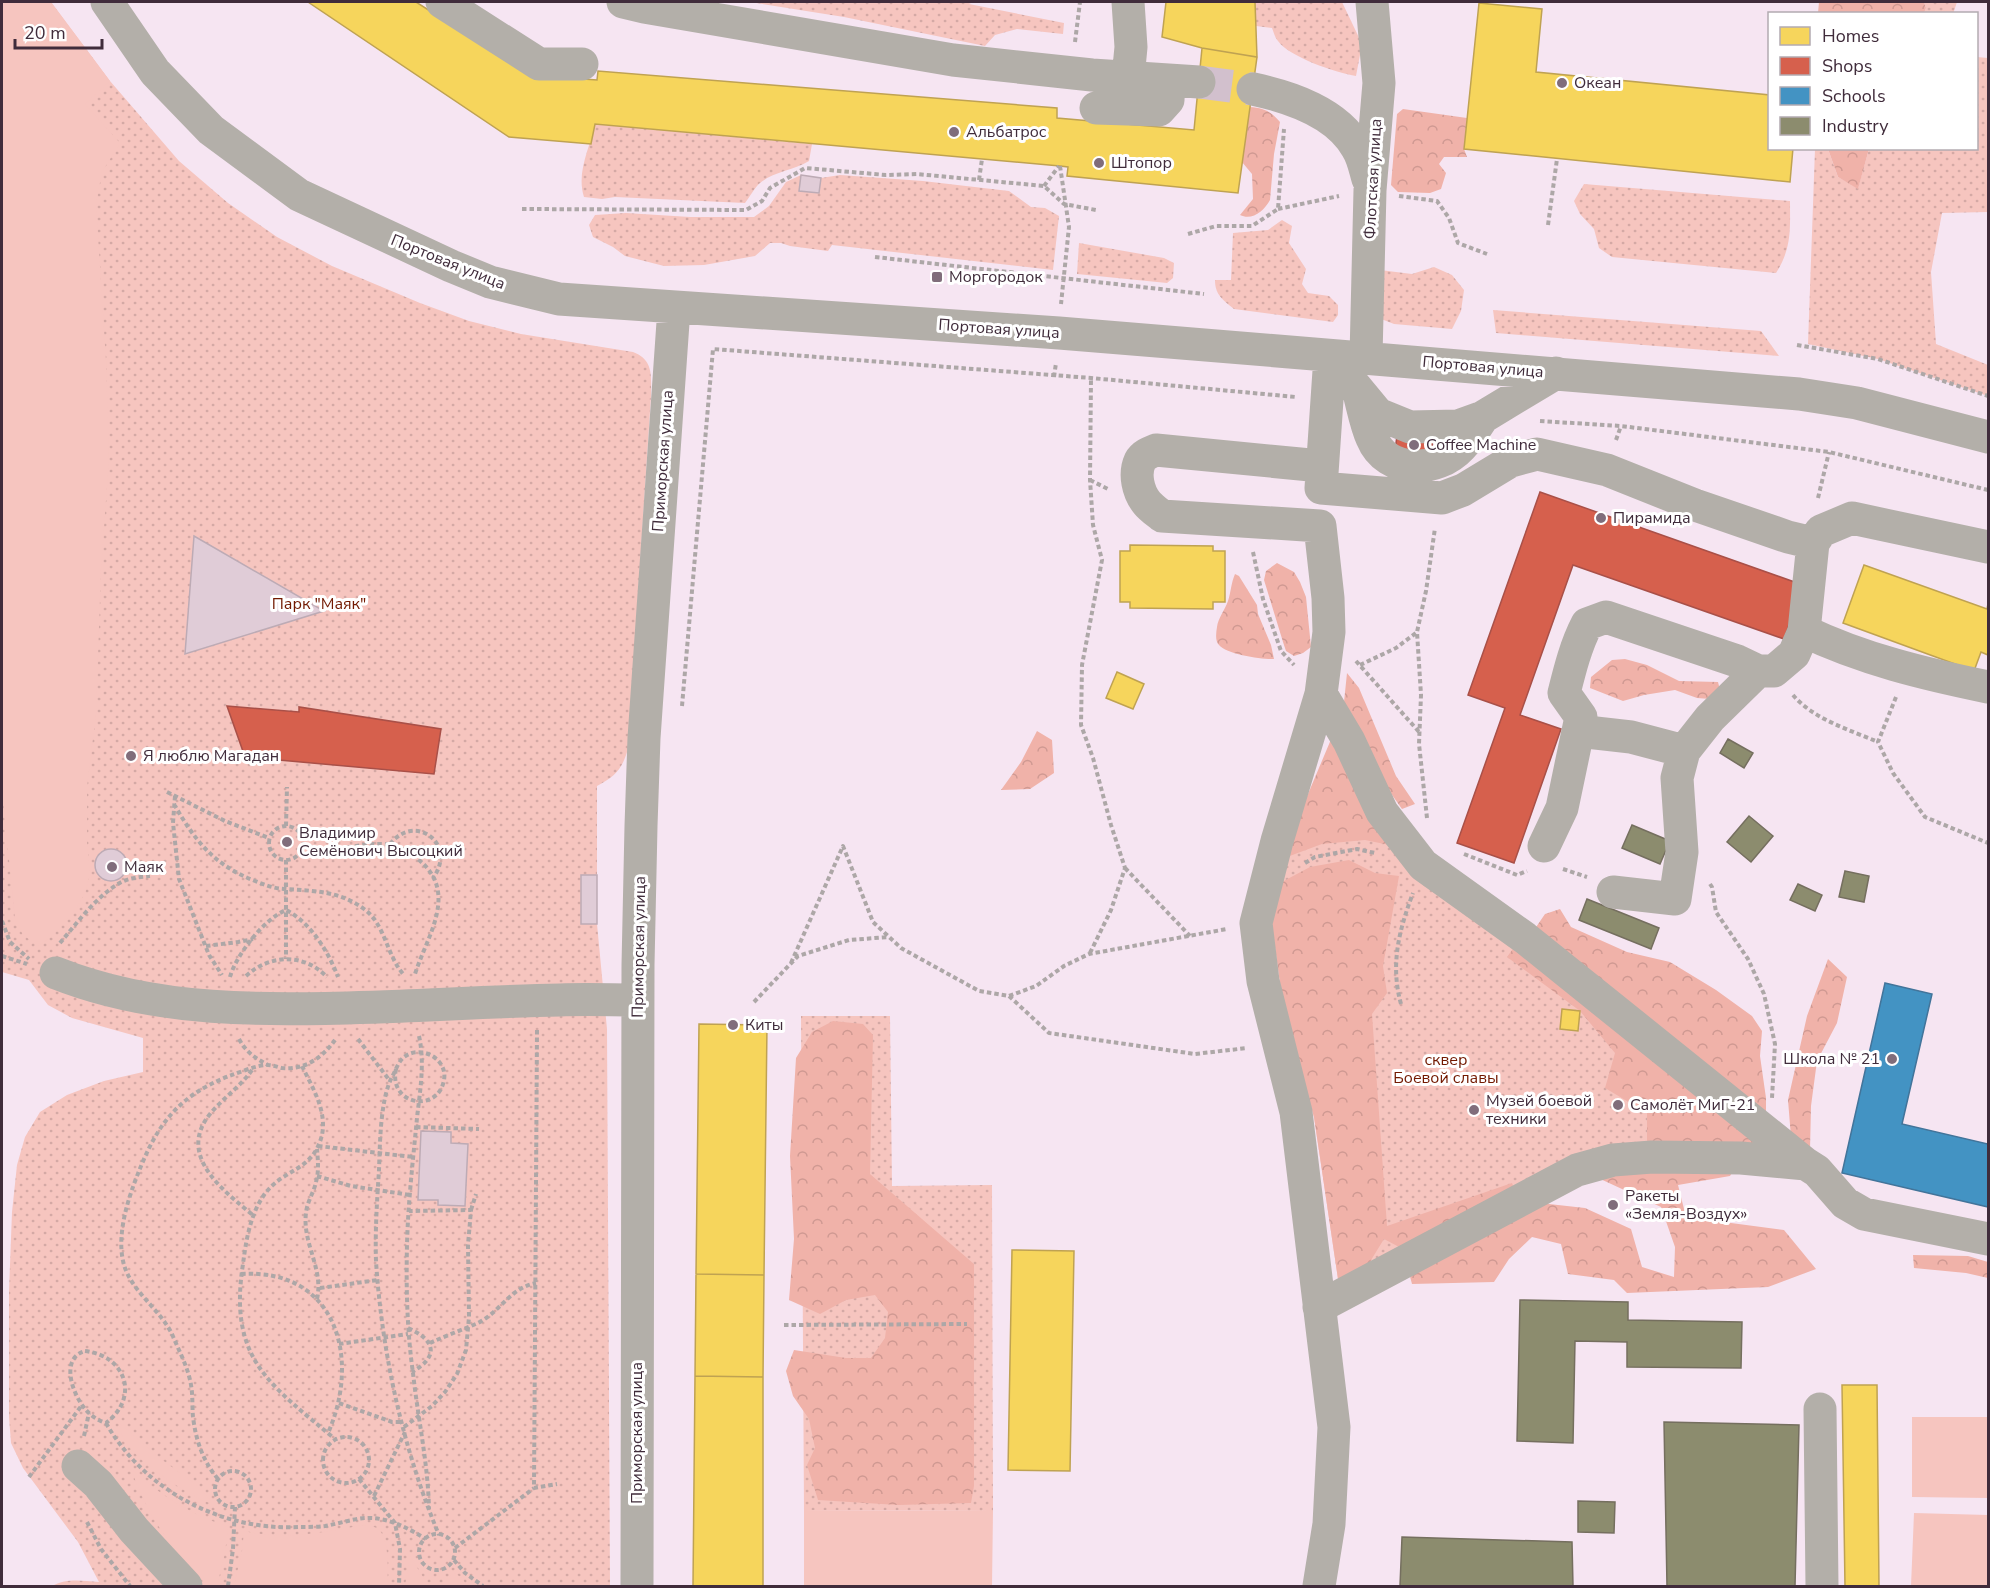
<svg xmlns="http://www.w3.org/2000/svg" width="1990" height="1588" font-family="'Nunito Sans',sans-serif">
<defs>
<pattern id="grass-dots" width="8" height="8" patternUnits="userSpaceOnUse" patternTransform="scale(1.5)"><rect width="8" height="8" fill="#f6c5bf"/><path d="M2 2h.1M6 6h.1" fill="none" stroke="#d4a9a5" stroke-width="1.8" stroke-linecap="round"/></pattern>
<pattern id="forest-crowns" width="20" height="18" patternUnits="userSpaceOnUse" patternTransform="scale(1.5)"><rect width="20" height="18" fill="#f0b2a9"/><path d="M2 6a3 3 0 1 1 6 0M12 15a3 3 0 1 1 6 0" fill="none" stroke="#cf9992"/></pattern>
</defs>
<rect width="100%" height="100%" fill="#f6e5f2"/>
<path fill="url(#grass-dots)" d="M2,2H51L110,81L179,161L228,203L277,237L332,266L420,303L469,321L521,334L633,352C654,360 651,376 651,396L628,749C622,769 616,776 597,786V924L607,1029L610,1586H52C68,1578 81,1581 99,1582L78,1542L23,1468L11,1443L9,1417V1291L12,1212L17,1165L25,1137L40,1112L67,1095L104,1081L143,1072V1038L72,1018L48,1005L29,980L2,972Z
M750,2H973L969,4L1064,23L1063,34L1017,29L995,35L985,46L844,17Z
M1255,2H1342L1362,44L1356,76C1337,73 1289,57 1278,41C1275,38 1274,33 1272,28L1256,26Z
M1924,2H1957L1953,14L1924,13L1926,8Z
M1977,57L1988,58V212L1942,213L1931,272L1936,344L1988,365V396L1878,359L1808,344L1815,149H1828L1838,177L1858,188L1869,149L1976,148Z
M595,124L812,144L809,161C794,170 773,172 760,183C754,188 750,197 745,203L615,197L602,199L584,197C576,172 590,148 595,124Z
M801,175L799,191L819,193L821,178L840,175L923,181L1009,191L1031,207L1045,208L1059,216L1053,270L832,245L828,251L790,246L781,243H770L755,256L704,265L664,266L625,256L613,247L593,237L589,225L595,215L626,213L690,217H754L769,206L786,182Z
M1584,184L1790,201C1790,229 1792,248 1776,273L1612,257L1599,248L1594,229L1580,214L1574,201Z
M1282,220L1292,226L1289,243L1306,269L1302,284L1308,293L1329,296L1338,305V315L1333,322L1234,309C1223,300 1215,295 1215,280H1231L1233,233L1268,230Z
M1079,243L1164,258L1174,263L1173,278L1167,283L1077,274Z
M1434,267L1452,275L1464,290L1461,311L1452,329L1394,324L1376,317L1380,270L1412,274Z
M1493,310L1761,331L1779,356L1496,333Z
M1362,794L1769,1151L1658,1149L1338,1279L1314,1117L1284,1012L1281,877L1300,813Z
M801,1016H890L892,1186L992,1185L993,1511L804,1510Z"/>
<path fill="url(#forest-crowns)" d="M1819,2H1924L1926,8L1924,13H1818Z
M1250,107C1263,108 1271,111 1280,122L1274,154L1270,200C1264,211 1252,221 1240,215L1253,199L1252,174L1242,162Z
M1403,109L1467,118L1464,149L1467,157H1444L1439,164L1446,173L1441,189L1430,193L1398,192L1391,185L1397,114Z
M1828,149H1869L1858,189L1838,177Z
M1277,563L1294,572L1300,582L1306,597L1311,647L1303,653L1294,656L1286,651L1283,642L1264,580L1266,571Z
M1235,574L1239,576L1257,605L1258,614L1271,645L1274,659C1263,660 1226,654 1219,645C1215,641 1216,633 1217,627C1218,618 1225,610 1228,601C1231,592 1231,583 1235,574Z
M1625,659L1647,665L1679,681L1718,682L1720,690L1710,699L1697,698L1675,690L1644,695L1623,701L1590,688L1591,677L1612,660Z
M1347,673L1359,688L1396,776L1415,804L1402,809L1385,785L1344,702Z
M1037,731L1052,740L1054,773L1030,789L1001,790L1021,762Z
M1332,737L1399,847L1365,840L1322,844L1287,857L1300,813Z
M1349,860L1375,873L1399,876L1383,966L1387,993L1372,1014L1387,1226L1512,1183L1515,1191L1401,1248L1384,1239L1368,1265L1338,1279L1314,1117L1284,1012L1271,919L1280,883L1310,867Z
M1560,909L1571,927L1627,952L1670,962L1716,990L1752,1016L1762,1031L1760,1056L1766,1098V1120L1532,933L1545,914Z
M1515,946L1769,1151L1647,1150V1113L1605,1088L1615,1053L1580,1011L1507,957Z
M1828,959L1847,977L1837,1023L1817,1061L1811,1106L1810,1150L1791,1137L1788,1100L1807,1016Z
M833,1021L863,1024L873,1035L870,1174L974,1264V1486L971,1503L898,1505L818,1500L807,1465L815,1448L809,1419L793,1396L786,1371L794,1350L846,1358H871L885,1338L888,1312L875,1295L846,1300L820,1314L789,1300L794,1239L790,1156L796,1058L812,1032Z
M1738,1163L1730,1176L1678,1185L1686,1217L1784,1230L1816,1269L1768,1287L1627,1293L1614,1280L1568,1274L1561,1244L1532,1237L1509,1259L1494,1282L1412,1284L1408,1269L1540,1203L1585,1208L1631,1229L1642,1267L1674,1277L1675,1247L1661,1207L1596,1177Z
M1913,1255L1968,1256L1988,1262V1278L1966,1273L1914,1268Z"/>
<path fill="#f6c5bf" d="M2,2H51L110,81L85,104L120,143L102,172L96,204L106,361L109,459L101,569L96,714L87,787V843L90,874L85,893L76,909L53,935L39,946L23,935L15,919L2,791Z
M1912,1417H1988V1498L1912,1497Z
M120,1424L161,1459L199,1487L212,1502L210,1503C188,1495 115,1450 120,1424Z
M131,1469C160,1495 190,1514 228,1527L225,1553L217,1586H209C171,1549 149,1519 131,1469Z
M804,1510L993,1511L992,1586H804Z
M1914,1513L1988,1515V1586H1911Z
M364,1525C369,1526 374,1526 378,1529C390,1538 388,1573 387,1586H234L242,1551L244,1531C285,1541 324,1532 364,1525Z
M410,1556L426,1582L440,1585L449,1578L453,1572L462,1578L467,1586H405Z"/>
<path fill="#f6d55c" stroke="#bfa252" stroke-width="1.5" d="M308,2H416L509,61L583,79L597,80L598,71L1057,108V118L1194,130L1202,48L1257,57L1238,193L1067,176L1068,167L1060,166L595,124L591,144L509,137Z
M1166,2H1255L1257,57L1202,48L1162,37Z
M1479,3L1542,9L1536,72L1770,95V148H1793L1790,182L1464,149Z
M1130,545L1213,546V551H1225V602H1213V609L1130,608V602H1120V551H1130Z
M1864,565L1987,609L1988,604V655L1981,652L1974,671L1843,623Z
M1117,672L1144,684L1133,709L1106,698Z
M1562,1009L1580,1011L1578,1031L1560,1029Z
M699,1024L767,1025L764,1275L696,1274Z
M1012,1250L1074,1251L1070,1471L1008,1470Z
M696,1274L764,1275L763,1377L695,1376Z
M695,1376L763,1377V1586H693Z
M1842,1385H1877L1879,1586H1845Z"/>
<path fill="#d6604d" stroke="#a95048" stroke-width="1.5" d="M1397,435L1433,439L1431,456L1395,452Z
M1540,492L1803,585L1784,639L1573,565L1520,715L1561,729L1514,863L1457,843L1505,708L1468,695Z
M227,706L299,712V707L441,729L434,774L245,757Z"/>
<path fill="#4393c3" stroke="#42749a" stroke-width="1.5" d="M1885,983L1932,994L1902,1124L1988,1144V1207L1842,1173Z"/>
<path fill="#8c8c6e" stroke="#756f5f" stroke-width="1.5" d="M1728,739L1753,753L1744,768L1720,753Z
M1749,816L1773,836L1751,862L1727,842Z
M1632,825L1670,841L1660,864L1622,848Z
M1845,871L1869,876L1864,902L1839,897Z
M1798,884L1822,895L1815,911L1790,900Z
M1587,899L1659,928L1651,949L1579,920Z
M1520,1300L1628,1302V1320L1742,1322L1741,1368L1627,1367V1342L1575,1341L1573,1443L1517,1441Z
M1664,1422L1799,1425L1795,1586H1667Z
M1578,1501L1615,1502L1614,1533L1578,1532Z
M1402,1537L1572,1542L1573,1586H1400Z"/>
<path fill="#e0ccd7" stroke="#bdabb5" stroke-width="1.5" d="M801,175L821,178L819,193L799,191Z
M194,536L324,611L185,654Z
M95 865a16 16 0 1 1 32 0a16 16 0 1 1-32 0Z
M581,875H597V924H581Z
M421,1131L451,1132V1143L468,1144L465,1206L438,1205V1200H418Z"/>
<g fill="none" stroke-linecap="round" stroke-linejoin="round">
<path stroke="#d2c0cd" stroke-width="33" stroke-dasharray="33 16" stroke-linecap="butt" d="M1199,82L1253,89"/>
<path stroke="#ada7a7" stroke-width="4" stroke-dasharray="4.5 3" stroke-linecap="butt" d="M1075,42L1080,2
M1060,166L1069,227L1061,304
M979,180L982,159
M1044,186L1059,166
M1399,196L1437,201L1449,218L1458,243L1487,254
M522,209L746,210L762,201L770,188L805,168L886,175L917,174L1044,186L1064,204L1096,210
M1278,209L1339,196
M1548,225L1557,159
M1188,234L1216,226H1252L1278,209L1284,129
M875,257L1204,294
M1797,345L1878,359L1988,396
M1054,377L1056,363
M1540,421L1621,426L1829,452L1988,490
M1616,440L1621,426
M1090,480L1108,489
M1818,498L1829,452
M1253,552L1263,599L1281,651L1294,665
M1356,661L1420,733
M1360,665L1396,648L1416,633
M1793,695C1813,719 1850,730 1878,742
M1896,697L1878,742L1893,773L1925,817L1988,843
M682,706L713,349L1091,378L1296,397
M167,792L225,821L269,838
M175,796L173,823L179,879L209,955L222,975
M174,804C195,841 214,865 255,881C265,885 275,889 286,889C314,891 340,891 364,909C386,925 386,955 404,975
M1427,818L1419,744L1421,695L1417,632L1426,591L1435,528
M269 843a17 17 0 1 1 34 0a17 17 0 1 1-34 0Z
M286,826L287,787
M390,844C415,812 458,844 433,878
M303,845C312,847 321,850 331,849C348,849 364,843 381,844C396,844 407,850 419,860C459,893 427,936 415,974
M1464,854L1517,875L1527,871
M286,860V959
M1305,863L1315,857L1357,849L1375,853
M1125,868L1190,936
M1563,869L1587,877
M1710,884L1712,887L1716,912L1748,959L1764,994L1775,1044L1772,1098
M2,921L10,942L29,959
M60,943C77,923 95,898 118,884C127,878 139,877 150,876
M206,946L238,942L253,939
M1090,953L1111,910L1125,868L1111,825L1093,758L1081,725L1082,665L1102,560L1093,525L1090,480L1091,378
M2,956L27,964
M791,963L843,846L873,922L901,948L979,991L1009,996L1036,986L1064,966L1089,954L1227,929
M246,976C270,954 304,953 327,977
M230,977C236,955 265,918 286,910C311,923 328,951 338,977
M1009,996L1049,1033L1195,1054L1247,1048
M754,1002L798,956L849,940L889,937
M1401,1004C1390,965 1399,930 1413,893
M537,1030L534,1488L557,1484
M419,1036C425,1063 420,1091 417,1118C413,1160 408,1203 407,1245C406,1288 407,1331 413,1373C418,1419 428,1463 429,1509
M239,1039C246,1052 255,1058 268,1065
M358,1039L390,1081
M302,1066C312,1087 327,1110 322,1135C313,1172 283,1168 264,1195C250,1215 246,1241 243,1264C228,1360 270,1384 336,1440
M396,1069C388,1105 438,1114 444,1080C448,1059 421,1044 404,1057C398,1062 396,1070 392,1077C380,1100 380,1144 379,1170C377,1201 375,1231 376,1261C382,1354 403,1449 439,1535
M252,1070C240,1087 223,1098 210,1114C176,1156 224,1191 254,1216
M416,1127L479,1129
M318,1146L413,1157
M317,1176L351,1186L410,1195
M471,1210L476,1194
M241,1274C337,1268 361,1359 328,1433
M320,1288L378,1280
M317,1299C324,1269 302,1243 306,1213C307,1202 314,1192 316,1182C319,1171 318,1161 317,1149
M784,1325L967,1324
M408,1328C435,1340 440,1356 412,1372
M430,1343C445,1336 462,1330 478,1323C500,1312 510,1288 536,1283
M339,1344L408,1334
M85,1351C126,1356 140,1397 106,1423C99,1421 91,1416 86,1410C75,1398 63,1369 76,1356C79,1353 82,1352 85,1351Z
M339,1403L392,1422H402
M106,1423C144,1490 221,1531 298,1527C307,1527 317,1527 325,1526C343,1523 362,1515 380,1519C397,1522 411,1530 426,1539
M404,1427L432,1406L445,1392L457,1374L466,1350L469,1317L468,1245L471,1210L409,1211
M84,1436L89,1413
M323 1460a23 23 0 1 1 46 0a23 23 0 1 1-46 0Z
M215 1489a18 18 0 1 1 36 0a18 18 0 1 1-36 0Z
M29,1477L82,1405
M218,1479C203,1461 196,1441 193,1417C192,1407 193,1396 191,1385C188,1367 179,1351 172,1334C160,1310 134,1293 125,1268C116,1242 125,1209 134,1184C154,1130 173,1098 229,1076C241,1072 256,1065 268,1065C273,1065 277,1067 282,1068C305,1070 322,1058 335,1040
M359,1479L395,1523L400,1549L399,1586
M374,1496L405,1432
M87,1522L101,1549L130,1586
M419 1552a18 18 0 1 1 36 0a18 18 0 1 1-36 0Z
M455,1548L534,1488
M454,1560L465,1573L483,1586
M228,1586L233,1549L235,1507"/>
<path stroke="#b3afa9" stroke-width="33" d="M107,2L155,72L211,130L299,195L451,266L490,282L559,299L1059,333L1799,394L1857,403L1988,437
M442,2L539,64H582
M623,2L644,7L953,60L1092,75L1199,82
M1128,2L1131,47L1128,78
M1253,89C1290,97 1337,112 1357,148C1363,157 1365,169 1368,179
M1096,108L1159,110L1168,100L1169,81
M1330,356L1321,488L1442,498L1463,490L1511,461L1537,454L1607,470L1695,505L1788,537L1813,543
M1330,356L1378,414L1410,427L1458,426L1483,417L1556,373
M1366,357L1370,190L1379,83L1372,2
M1359,393C1363,408 1366,425 1372,438C1387,475 1437,473 1461,447C1470,438 1476,427 1483,417
M1321,466L1156,450C1151,452 1143,455 1140,461C1134,474 1138,492 1147,503C1151,508 1157,512 1162,516L1320,526L1328,598L1329,632L1321,694L1349,741L1382,812L1423,865L1525,938L1806,1164L1817,1171L1845,1203L1864,1214L1988,1239
M1804,631L1813,543L1821,531L1852,518L1988,547
M1578,731L1631,737L1684,751
M1544,846L1562,808L1581,717L1564,693C1570,669 1576,645 1587,624L1606,617L1737,661L1758,671H1774L1794,654L1804,631C1862,659 1925,674 1988,687
M1613,892L1675,899L1682,852L1677,778L1684,751L1710,718L1758,671
M56,973C159,1014 270,1010 379,1007C439,1005 500,1001 560,1000C586,999 612,1000 638,1000
M1319,1307L1577,1170L1613,1160L1652,1157L1741,1158L1806,1164
M1820,1409L1822,1586
M78,1466L98,1484L134,1530L186,1586
M637,1586L638,965L641,826L644,738L674,308
M1319,1586L1329,1524L1334,1427L1296,1112L1263,981L1256,923L1277,841L1321,694"/>
</g>
<g fill="#806d7b" stroke="#fff" stroke-width="2">
<circle cx="1562" cy="83" r="6"/>
<circle cx="954" cy="132" r="6"/>
<circle cx="1099" cy="163" r="6"/>
<rect x="931" y="271" width="12" height="12" rx="3"/>
<circle cx="1414" cy="445" r="6"/>
<circle cx="1601" cy="518" r="6"/>
<circle cx="131" cy="756" r="6"/>
<circle cx="287" cy="842" r="6"/>
<circle cx="112" cy="867" r="6"/>
<circle cx="733" cy="1025" r="6"/>
<circle cx="1892" cy="1059" r="6"/>
<circle cx="1618" cy="1105" r="6"/>
<circle cx="1474" cy="1110" r="6"/>
<circle cx="1613" cy="1205" r="6"/>
</g>
<g text-anchor="middle" dominant-baseline="central" stroke-width="6" stroke-linejoin="round" paint-order="stroke">
<g font-size="16" fill="#402c3b" stroke="#fff" text-anchor="start">
<text x="1574" y="83">Океан</text>
<text x="966" y="132">Альбатрос</text>
<text x="1111" y="163">Штопор</text>
<text x="949" y="277">Моргородок</text>
<text x="1426" y="445">Coffee Machine</text>
<text x="1613" y="518">Пирамида</text>
<text x="143" y="756">Я люблю Магадан</text>
<text x="299" y="833">Владимир<tspan x="299" dy="18">Семёнович Высоцкий</tspan></text>
<text x="124" y="867">Маяк</text>
<text x="745" y="1025">Киты</text>
<text x="1880" y="1059" text-anchor="end">Школа № 21</text>
<text x="1486" y="1101">Музей боевой<tspan x="1486" dy="18">техники</tspan></text>
<text x="1630" y="1105">Самолёт МиГ-21</text>
<text x="1625" y="1196">Ракеты<tspan x="1625" dy="18">«Земля-Воздух»</tspan></text>
</g>
<g font-size="16" fill="#402c3b" stroke="#fff">
<text transform="translate(1373 179) rotate(-87)">Флотская улица</text>
<text transform="translate(448 262) rotate(22)">Портовая улица</text>
<text transform="translate(999 329) rotate(4)">Портовая улица</text>
<text transform="translate(1483 367) rotate(5)">Портовая улица</text>
<text transform="translate(663 461) rotate(-86)">Приморская улица</text>
<text transform="translate(639 947) rotate(-89)">Приморская улица</text>
<text transform="translate(637 1433) rotate(-90)">Приморская улица</text>
</g>
<g font-size="16" fill="#721900" stroke="#fff">
<text x="319" y="604">Парк "Маяк"</text>
<text x="1446" y="1060">сквер<tspan x="1446" dy="18">Боевой славы</tspan></text>
</g>
</g>
<rect width="1990" height="1588" fill="none" stroke="#402c3b" stroke-width="6"/>
<rect x="1768" y="12" width="210" height="138" fill="#ffffff" stroke="#b3abb1" stroke-width="1.5"/>
<rect x="1780" y="27" width="30" height="18" fill="#f6d55c" stroke="#b3abb1" stroke-width="1.5"/>
<text x="1822" y="42" font-size="18" fill="#402c3b">Homes</text>
<rect x="1780" y="57" width="30" height="18" fill="#d6604d" stroke="#b3abb1" stroke-width="1.5"/>
<text x="1822" y="72" font-size="18" fill="#402c3b">Shops</text>
<rect x="1780" y="87" width="30" height="18" fill="#4393c3" stroke="#b3abb1" stroke-width="1.5"/>
<text x="1822" y="102" font-size="18" fill="#402c3b">Schools</text>
<rect x="1780" y="117" width="30" height="18" fill="#8c8c6e" stroke="#b3abb1" stroke-width="1.5"/>
<text x="1822" y="132" font-size="18" fill="#402c3b">Industry</text>
<path d="M15 39v9h87v-9" fill="none" stroke="#402c3b" stroke-width="3"/>
<text x="24" y="39" font-size="18" fill="#402c3b" stroke="#ffffff" stroke-width="4.5" paint-order="stroke">20 m</text>
</svg>
